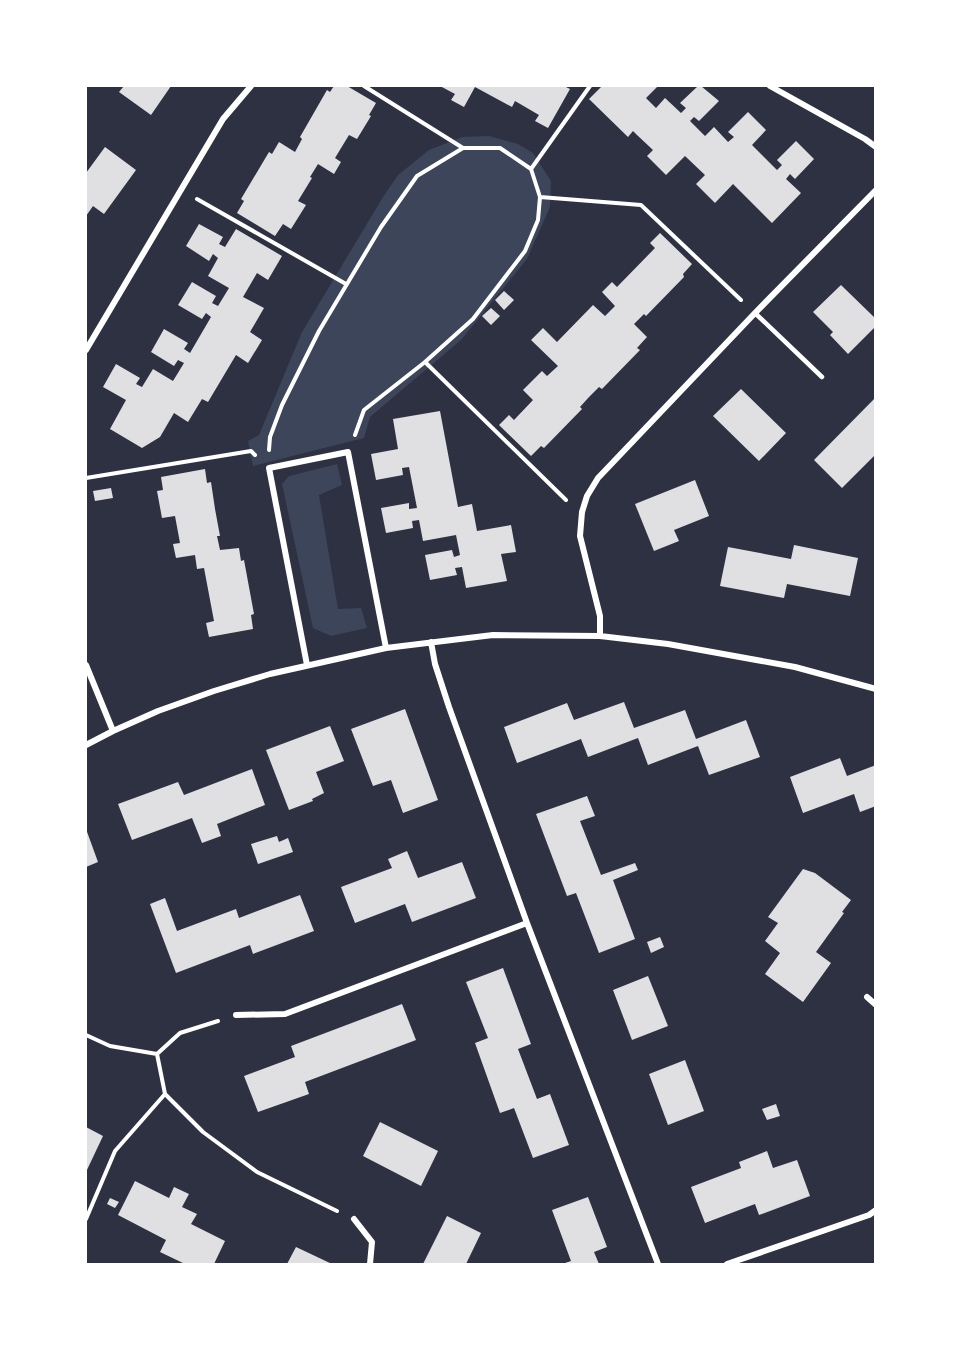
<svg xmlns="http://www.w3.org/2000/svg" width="961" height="1350" font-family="'Asap Condensed',sans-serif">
<rect width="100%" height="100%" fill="#2d3142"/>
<path fill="#3c4559" d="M489,136L518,144L533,153L551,181L550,207L527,259L461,340L370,417L364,438L253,466L248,441L259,435L302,332L383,197L398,175L429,150L462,137Z
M337,464L342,485L319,495L338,609L361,608L367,628L331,636L313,628L282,484L289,476Z"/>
<path fill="#e0e0e3" d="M124,86H171L151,115L119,92Z
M334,86H347L376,103L369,115L371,116L357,139L349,135L335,158L341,162L334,174L318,164L310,177L312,178L298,201L306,205L291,229L283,224L275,236L237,213L244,201L241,199L269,152L272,154L279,142L295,152L302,139L300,137L327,90L330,92Z
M440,86H564L570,89L548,128L535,121L539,115L515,101L512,107L475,87L464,107L451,100L455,94Z
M602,86H658L646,98L656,108L665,98L681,113L686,108L680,103L698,86H701L719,101L699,121L694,117L690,121L705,136L714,127L728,142L734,137L728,132L748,112L766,130L752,145L777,170L782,165L777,160L796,141L814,159L795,179L790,174L786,179L801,193L772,223L733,184L715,203L696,184L705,175L685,156L666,175L647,156L653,150L637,135L633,131L628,137L589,99Z
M105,147L136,170L104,214L93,206L86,216V173Z
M199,224L223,237L219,244L225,247L236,229L282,256L268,280L257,273L243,297L264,308L250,332L262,340L248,363L236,355L208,402L202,399L188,422L174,413L160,437L142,448L110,429L126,400L103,387L116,364L140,378L136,384L142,387L153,369L173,381L184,363L178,360L174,366L151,352L164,329L188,343L184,349L190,353L211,317L206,313L202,319L178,305L192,282L216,296L212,303L218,306L229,288L208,276L218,258L213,254L209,261L186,246Z
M660,233L692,264L683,274L684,277L646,316L644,314L634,324L647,337L637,348L640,350L602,389L599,387L589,397L580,407L582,409L544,448L541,446L531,456L499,425L509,415L514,420L533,400L523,390L542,371L547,376L558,366L531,340L543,328L557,342L593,305L605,316L615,306L602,292L612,282L617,287L655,248L650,243Z
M841,285L876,319V326L848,354L830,335L833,332L813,312Z
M504,291L514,300L504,310L495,300Z
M491,308L500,316L491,325L482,316Z
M741,389L786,433L759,461L713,416Z
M876,397V454L842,488L814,460Z
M440,411L458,507L472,504L477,531L511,525L516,552L501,554L507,581L466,588L462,567L455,568L457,575L430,580L425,555L452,550L454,557L460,555L456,535L423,541L419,520L412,521L413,528L386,533L381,508L409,503V509L417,508L409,467L402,468L403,475L376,480L371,454L398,449L393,419Z
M205,469L207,483L211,482L215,509L220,536H217L220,550L239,548L241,561L244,560L254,614L251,615L253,629L209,637L206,623L214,621L204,568L197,569L195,555L176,558L173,544L180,543L175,516L162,518L157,491L163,490L161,477Z
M695,480L709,516L674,530L679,541L654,551L635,504Z
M111,488L113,498L95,501L93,491Z
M794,545L858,558L850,596L787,584L784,598L720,586L728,547L791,559Z
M624,702L634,728L685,710L696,739L746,720L760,757L709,775L698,746L648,765L638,738L588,757L581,739L517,763L504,727L567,703L574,720Z
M405,709L438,800L403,813L391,780L373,786L351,729Z
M330,726L344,761L316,772L324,793L312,799L313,801L289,810L266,750Z
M840,758L847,776L876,765V806L860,812L854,794L803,813L790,777Z
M252,769L265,805L217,824L221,836L202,843L192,818L132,840L118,804L178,782L184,795Z
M587,796L595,816L580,821L601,875L635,863L638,870L613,880L635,939L599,953L576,893L567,896L536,814Z
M86,829L98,862L86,867Z
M277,836L279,842L288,838L293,852L258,864L251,844Z
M407,851L418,878L462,862L476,898L412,922L405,904L355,923L341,887L392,868L388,859Z
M803,869L815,873L851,900L842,912L844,913L816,952L831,963L803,1002L765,974L780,953L765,941L778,923L768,917Z
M300,895L314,931L253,954L250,945L176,973L150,904L165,898L177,931L236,909L239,918Z
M660,937L664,947L651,953L647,942Z
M503,968L531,1044L518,1049L537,1099L550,1094L569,1145L533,1158L514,1108L500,1113L475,1043L488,1038L466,982Z
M648,976L668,1026L632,1040L613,990Z
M402,1004L416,1040L305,1082L309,1094L258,1112L244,1076L295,1057L291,1046Z
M685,1060L704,1111L668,1125L649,1074Z
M776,1104L780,1116L767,1120L762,1109Z
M380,1122L438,1151L421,1186L363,1156Z
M86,1127L103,1136L86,1172Z
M767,1151L773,1168L797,1160L810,1196L759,1215L755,1204L705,1223L691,1187L741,1168L739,1162Z
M135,1181L169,1198L174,1187L189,1194L182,1207L197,1214L191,1224L225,1241L214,1264H185L160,1252L166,1240L118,1215Z
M588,1197L607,1247L594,1252L599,1264H562L571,1261L552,1210Z
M110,1198L119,1202L115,1208L107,1204Z
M447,1216L481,1233L466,1264H423Z
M296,1247L332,1264H287Z"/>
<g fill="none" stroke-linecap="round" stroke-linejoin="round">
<path stroke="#fff" stroke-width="4" d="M364,86L463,148
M531,169L590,86
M540,197L641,205L741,300
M197,199L346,284
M425,362L566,500
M269,450L270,437L282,405L319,331L381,227L417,176L463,148H500L531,169L540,197L538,220L525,251L473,319L425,362L364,410L355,435
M86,478L251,451L255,455
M218,1021L180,1033L157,1054L165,1094L203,1132L257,1172L337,1211
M86,1035L110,1046L157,1054
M86,1219L115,1151L165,1094"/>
<path stroke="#fff" stroke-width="4.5" d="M755,313L822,377"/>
<path stroke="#fff" stroke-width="6" d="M770,86L865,139L876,147
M86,350L223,119L251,86
M600,636V616L580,536L582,512L587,496L598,478L755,313L876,190
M431,642L435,664L449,707L527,923L658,1264
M86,665L113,731
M307,665L269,468L348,452L386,648
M86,745L113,731L158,711L214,691L270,674L386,648L493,635L600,636L668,644L795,667L876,689
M867,997L876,1005
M236,1015L285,1014L527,923
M354,1219L372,1242L370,1264
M727,1264L869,1215L876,1210"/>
</g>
<rect width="961" height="1350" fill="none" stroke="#ffffff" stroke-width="174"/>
</svg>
